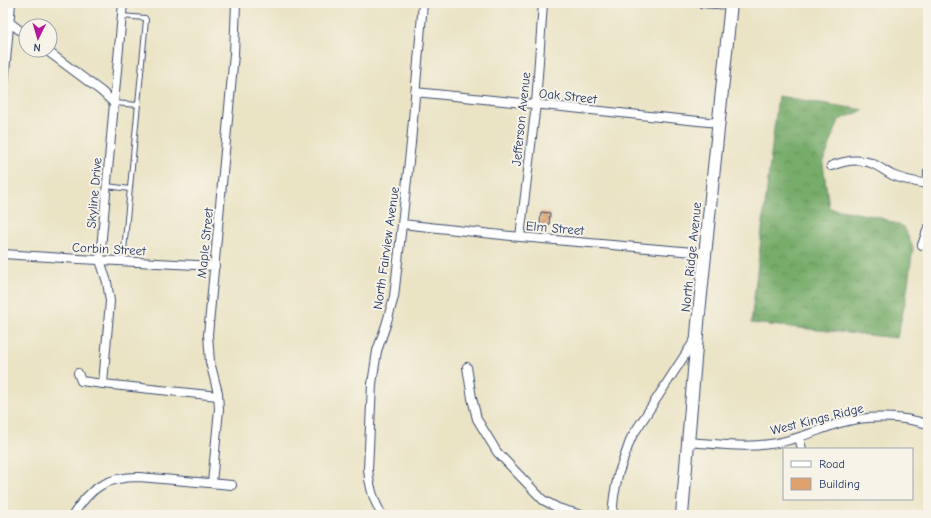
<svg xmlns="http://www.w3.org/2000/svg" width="931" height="518" font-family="'Comic Neue',sans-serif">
<defs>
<pattern id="forest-crowns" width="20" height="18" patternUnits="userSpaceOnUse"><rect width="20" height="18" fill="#77ac6a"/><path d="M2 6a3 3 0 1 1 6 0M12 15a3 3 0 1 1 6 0" fill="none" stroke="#618c5a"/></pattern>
<pattern id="building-cross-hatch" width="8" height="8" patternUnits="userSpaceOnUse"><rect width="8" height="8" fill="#e0a26c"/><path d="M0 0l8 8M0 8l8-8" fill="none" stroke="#b5845c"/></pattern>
</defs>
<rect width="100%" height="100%" fill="#f7f3e8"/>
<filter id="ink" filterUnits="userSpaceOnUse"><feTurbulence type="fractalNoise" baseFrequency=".025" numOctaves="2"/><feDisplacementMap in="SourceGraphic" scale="8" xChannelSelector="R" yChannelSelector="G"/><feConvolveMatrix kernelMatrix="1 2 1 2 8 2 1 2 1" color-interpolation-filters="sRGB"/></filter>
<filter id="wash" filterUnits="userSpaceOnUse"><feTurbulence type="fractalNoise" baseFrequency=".012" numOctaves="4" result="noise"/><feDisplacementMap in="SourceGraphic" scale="16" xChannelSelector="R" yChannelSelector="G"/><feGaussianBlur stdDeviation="0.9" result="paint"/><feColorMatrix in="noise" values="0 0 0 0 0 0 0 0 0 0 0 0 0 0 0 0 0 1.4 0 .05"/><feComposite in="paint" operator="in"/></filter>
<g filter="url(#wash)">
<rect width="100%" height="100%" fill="#eae3c4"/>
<path fill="url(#forest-crowns)" stroke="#496e64" d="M778,96L864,110L839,120L823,163L829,208L878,217L904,227L913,248L906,298L897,338L751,323Z"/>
<g id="blocks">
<path fill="url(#building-cross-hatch)" d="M541,212L550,213L549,226L540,225Z"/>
</g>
</g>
<g filter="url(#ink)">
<use href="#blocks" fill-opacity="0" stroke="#3a4a6d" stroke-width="1"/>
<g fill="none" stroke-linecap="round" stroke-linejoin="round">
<defs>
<path id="lane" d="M122,16L145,18L146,20L123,261
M114,103L138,105
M107,186L130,189"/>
<path id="street" d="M700,3L731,5
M9,22L26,35
M46,50L101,91L114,103
M415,92L718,123
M3,95L11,3
M831,166C844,161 858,158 871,163C878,166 885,171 892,175C903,180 916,182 928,184
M928,172V181
M402,224L520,237L705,253
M520,237L536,104L543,3
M922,245L928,228
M3,254L79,259L215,266
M467,367L472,398L477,419L497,452L543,500L558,508L582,515
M78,373L81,381L103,384L218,396
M103,384L110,301L107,282L100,260L123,3
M799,438L802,449
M688,442C715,444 743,448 770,444C795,441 817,430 840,423C868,415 901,416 928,424
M212,483L219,409L218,393L210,362L208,335L234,54L236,3
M73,515C90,488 106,477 139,477L232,485
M382,515C373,500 369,486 368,469L372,384L377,351L386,325L394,297L411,143L423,3
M612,515L614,496L618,475L631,438L696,338"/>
<path id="secondary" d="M682,515L698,323L731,3"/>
</defs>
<use href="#lane" stroke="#3a4a6d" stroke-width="6"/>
<use href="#street" stroke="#3a4a6d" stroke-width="10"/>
<use href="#secondary" stroke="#3a4a6d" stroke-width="14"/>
<use href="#lane" stroke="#fff" stroke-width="4"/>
<use href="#street" stroke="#fff" stroke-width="8"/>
<use href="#secondary" stroke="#fff" stroke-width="12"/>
</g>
</g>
<g text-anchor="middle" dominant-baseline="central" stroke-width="4" stroke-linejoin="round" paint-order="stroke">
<g font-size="13" fill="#1b2f5e" stroke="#f7f3e8">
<text transform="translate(568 96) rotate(6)">Oak Street</text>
<text transform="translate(521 119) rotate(-84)">Jefferson Avenue</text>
<text transform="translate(94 193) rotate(-85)">Skyline Drive</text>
<text transform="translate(555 228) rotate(5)">Elm Street</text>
<text transform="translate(205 243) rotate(-84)">Maple Street</text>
<text transform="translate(386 248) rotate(-82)">North Fairview Avenue</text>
<text transform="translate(109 249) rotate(3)">Corbin Street</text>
<text transform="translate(691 257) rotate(-84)">North Ridge Avenue</text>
<text transform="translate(817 419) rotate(-14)">West Kings Ridge</text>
</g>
</g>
<rect width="931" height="518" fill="none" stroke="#f7f3e8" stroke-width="16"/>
<rect x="783" y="448" width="130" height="52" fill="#f7f3e8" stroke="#9fa5b1"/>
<rect x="791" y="461" width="20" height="6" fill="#ffffff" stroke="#9fa5b1"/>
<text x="819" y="468" font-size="12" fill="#1b2f5e">Road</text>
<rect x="791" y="478" width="20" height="12" fill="#e0a26c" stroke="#9fa5b1"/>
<text x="819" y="488" font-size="12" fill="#1b2f5e">Building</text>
<g transform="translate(38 38) rotate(185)"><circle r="19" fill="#f7f3e8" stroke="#9fa5b1"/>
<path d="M0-3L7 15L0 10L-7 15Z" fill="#b5179e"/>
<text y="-6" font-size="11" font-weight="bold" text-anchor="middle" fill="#1b2f5e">N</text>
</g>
</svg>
